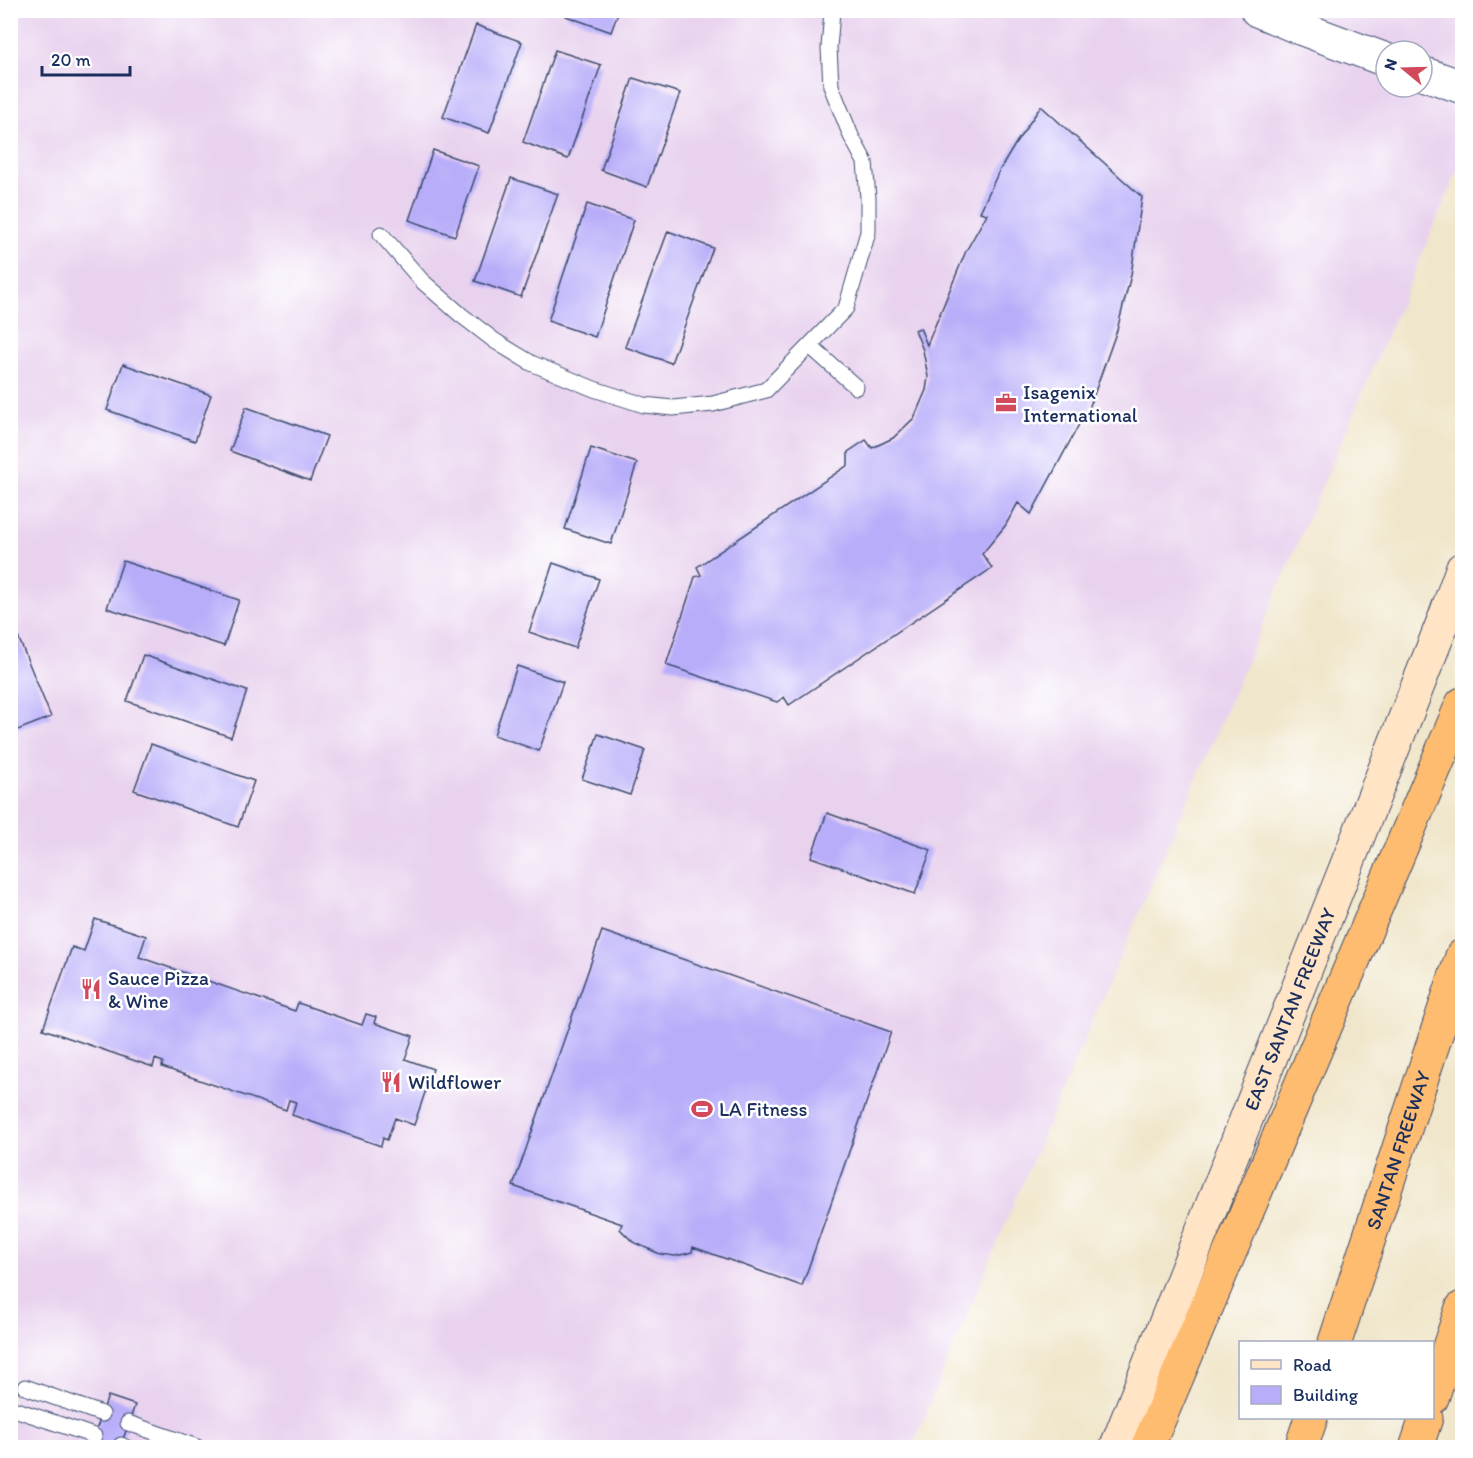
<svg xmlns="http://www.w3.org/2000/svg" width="1473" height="1458" font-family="Itim,sans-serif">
<rect width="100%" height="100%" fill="#fff"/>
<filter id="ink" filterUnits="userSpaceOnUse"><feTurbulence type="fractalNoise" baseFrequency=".0167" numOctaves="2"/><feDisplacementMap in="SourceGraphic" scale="12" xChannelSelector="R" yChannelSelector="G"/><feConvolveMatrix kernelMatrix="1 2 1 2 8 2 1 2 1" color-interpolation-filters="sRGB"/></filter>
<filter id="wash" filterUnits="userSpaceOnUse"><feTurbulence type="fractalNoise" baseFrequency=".008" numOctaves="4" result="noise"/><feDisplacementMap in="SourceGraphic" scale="24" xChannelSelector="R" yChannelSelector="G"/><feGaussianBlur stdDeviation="1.35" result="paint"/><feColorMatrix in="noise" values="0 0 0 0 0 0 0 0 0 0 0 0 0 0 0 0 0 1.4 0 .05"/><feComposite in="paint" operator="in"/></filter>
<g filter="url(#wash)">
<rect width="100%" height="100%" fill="#f0e6cb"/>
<path fill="#e8d2ee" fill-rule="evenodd" d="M10,11H1462V161L993,1252L912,1447H11ZM1386,51H1422V87H1386Z"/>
<g id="blocks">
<path fill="#b8adf9" d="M568,10H619L611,32L566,16Z
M476,25L522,42L489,133L443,117Z
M555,50L601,65L568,159L523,142Z
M633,78L680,93L647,187L601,170Z
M1041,106L1142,197L1131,275L1117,330L1086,417H1083L1031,514L1018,503L1005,526L982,554L992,568L789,705L784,697L777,702L666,665L695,577L701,575L697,567L848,465V452L866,440L872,448L893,438L914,418L926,390L928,377L923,350L915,330L920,328L927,345L966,251L987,214L980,212L999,171L1016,143Z
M433,150L479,166L455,236L409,220Z
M511,178L558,194L521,297L475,281Z
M587,204L634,220L595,337L548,321Z
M668,231L713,248L671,363L625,347Z
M123,364L211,395L195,441L107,410Z
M246,407L327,436L310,481L230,451Z
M591,448L637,463L611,544L565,529Z
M123,561L239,600L224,646L107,608Z
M553,563L599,579L575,648L529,632Z
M10,617L51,717L10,733Z
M143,655L247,691L231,737L127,701Z
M517,666L563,682L539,751L494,735Z
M598,734L645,750L630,795L582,779Z
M151,744L254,781L238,827L134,790Z
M827,813L931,850L915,894L811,857Z
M95,919L146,936L139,957L295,1011L298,1003L362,1025L366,1014L376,1017L374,1023L413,1036L405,1059L433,1069L414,1125L395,1118L387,1140L383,1138L381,1146L292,1115L296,1102L289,1100L286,1110L162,1067L163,1062L155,1059L153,1067L43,1029L72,947L84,951Z
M602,931L891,1032L802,1286L693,1247L692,1252L685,1254L675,1256L660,1254L633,1242L620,1229L622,1224L513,1186Z
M108,1396L135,1405L120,1448H90Z"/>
</g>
</g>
<g filter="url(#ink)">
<use href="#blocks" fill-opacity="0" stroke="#3b4a6e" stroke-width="1.5"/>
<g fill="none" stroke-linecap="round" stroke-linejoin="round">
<defs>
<path id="service" d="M381,234L422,281L461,315L495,341L531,363L594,389L644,405L673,408L713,404L766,390L846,308L868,232V198L865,162L851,136L831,86L829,48L832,12
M810,346L856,387
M25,1387L102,1414
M17,1410L94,1436
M128,1423L197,1447
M121,1445L127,1448"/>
<path id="tertiary" d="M1257,10L1300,28L1386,60
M1422,73L1462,87"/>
<g id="secondary">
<path id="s1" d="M1116,1448L1445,617L1462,569"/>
</g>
<g id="motorway">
<path id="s2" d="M1335,1342L1462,956"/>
<path d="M1432,1398L1462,1308"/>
<path d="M1147,1448L1462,704"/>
<path d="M1301,1448L1311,1418"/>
<path d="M1416,1448L1426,1418"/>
</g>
</defs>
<use href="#service" stroke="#3b4a6e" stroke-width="17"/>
<use href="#tertiary" stroke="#3b4a6e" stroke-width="35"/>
<use href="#secondary" stroke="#3b4a6e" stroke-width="35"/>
<use href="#motorway" stroke="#3b4a6e" stroke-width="35"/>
<use href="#service" stroke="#fff" stroke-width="15"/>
<use href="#tertiary" stroke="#fff" stroke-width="33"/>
<use href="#secondary" stroke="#ffe4c6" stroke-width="33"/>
<use href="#motorway" stroke="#febc70" stroke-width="33"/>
</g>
</g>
<defs>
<symbol id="office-bare" viewBox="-9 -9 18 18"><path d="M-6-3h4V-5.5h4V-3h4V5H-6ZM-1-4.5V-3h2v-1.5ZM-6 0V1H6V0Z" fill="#d1495b" stroke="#fff" stroke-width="2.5" paint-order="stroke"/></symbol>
<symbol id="restaurant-bare" viewBox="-9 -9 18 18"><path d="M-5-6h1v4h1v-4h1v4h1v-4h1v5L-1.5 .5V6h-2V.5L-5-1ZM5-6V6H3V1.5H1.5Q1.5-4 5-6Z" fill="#d1495b" stroke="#fff" stroke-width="2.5" paint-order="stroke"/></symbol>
<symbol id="stadium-bare" viewBox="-9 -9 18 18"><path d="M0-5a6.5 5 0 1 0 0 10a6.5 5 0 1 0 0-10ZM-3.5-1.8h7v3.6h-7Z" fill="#d1495b" stroke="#fff" stroke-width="2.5" paint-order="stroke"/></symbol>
</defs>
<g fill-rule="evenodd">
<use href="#office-bare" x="991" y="388" width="30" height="30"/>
<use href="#restaurant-bare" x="76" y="974" width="30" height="30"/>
<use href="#restaurant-bare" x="376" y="1067" width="30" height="30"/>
<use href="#stadium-bare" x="687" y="1094" width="30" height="30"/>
</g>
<g text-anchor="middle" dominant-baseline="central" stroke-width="5" stroke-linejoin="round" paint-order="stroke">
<g font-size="20" fill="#1b2f5e" stroke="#fff" text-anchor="start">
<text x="1023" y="392">Isagenix<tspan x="1023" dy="23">International</tspan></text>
<text x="108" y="978">Sauce Pizza<tspan x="108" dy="23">&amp; Wine</tspan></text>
<text x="408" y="1082">Wildflower</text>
<text x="719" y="1109">LA Fitness</text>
</g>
<g font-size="20" fill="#1b2f5e" stroke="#fff">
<text stroke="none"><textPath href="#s1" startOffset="472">EAST SANTAN FREEWAY</textPath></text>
<text stroke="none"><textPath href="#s2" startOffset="202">SANTAN FREEWAY</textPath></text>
</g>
</g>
<rect width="1473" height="1458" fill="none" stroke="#fff" stroke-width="36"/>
<rect x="1239" y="1341" width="195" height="78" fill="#ffffff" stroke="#a4acbf" stroke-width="1.5"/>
<rect x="1251" y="1360" width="30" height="9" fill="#ffe4c6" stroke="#a4acbf" stroke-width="1.5"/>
<text x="1293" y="1371" font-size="18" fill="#1b2f5e">Road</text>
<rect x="1251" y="1386" width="30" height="18" fill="#b8adf9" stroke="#a4acbf" stroke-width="1.5"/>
<text x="1293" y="1401" font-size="18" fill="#1b2f5e">Building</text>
<g transform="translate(1404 69) rotate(289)"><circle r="28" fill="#ffffff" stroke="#a4acbf" stroke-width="1.5"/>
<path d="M0-4.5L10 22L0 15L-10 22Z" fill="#d1495b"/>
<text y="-9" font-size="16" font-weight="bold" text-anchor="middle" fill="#1b2f5e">N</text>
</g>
<path d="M42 66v9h88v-9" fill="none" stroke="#1b2f5e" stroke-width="3"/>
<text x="51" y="66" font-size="18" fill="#1b2f5e" stroke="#ffffff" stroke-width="4.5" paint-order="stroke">20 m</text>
</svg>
